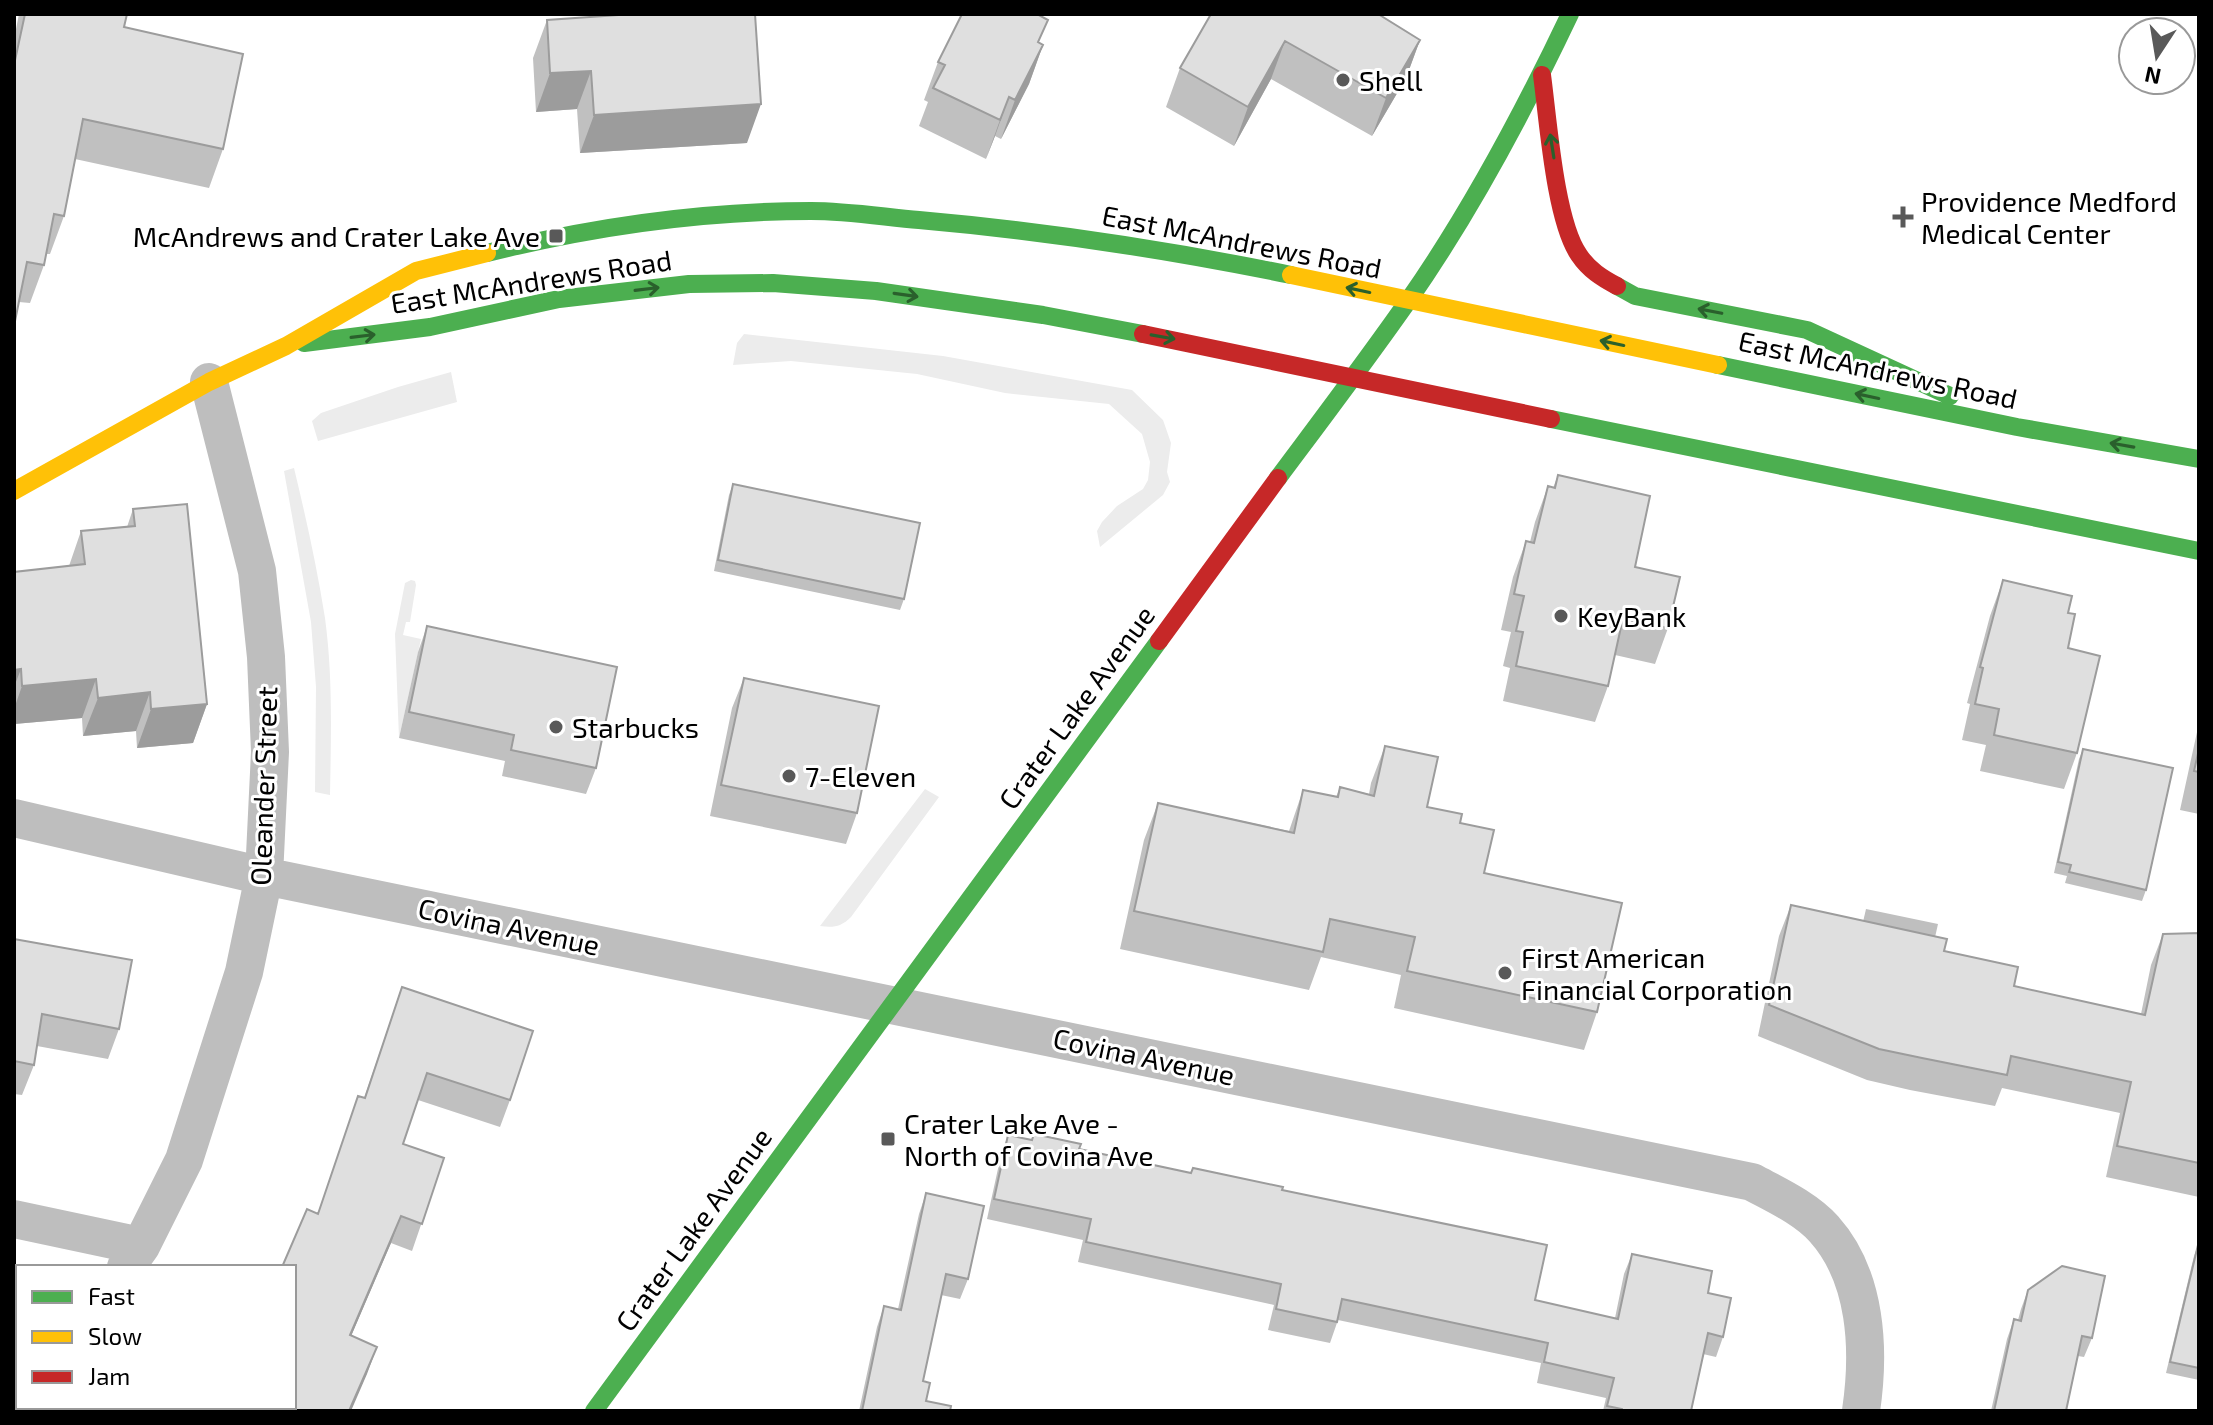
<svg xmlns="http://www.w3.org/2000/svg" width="2213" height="1425" font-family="'Exo 2',sans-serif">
<rect width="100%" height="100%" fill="#fff"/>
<path fill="#ececec" d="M744,334L943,356L1132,390L1163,420L1171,443L1167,472L1170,482L1163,495L1100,547L1097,531L1102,522L1117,506L1143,489L1148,480L1150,462L1142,434L1109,404L1005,393L917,374L791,361L733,365L737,343Z
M451,372L457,402L318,441L312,421L321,413L398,387Z
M294,468C306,518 317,567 325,618C333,677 331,736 330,795L315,792L316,687L311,622L284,471Z
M411,580L415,581L416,585L410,622H406L403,635L421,639L399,738L395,634L405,583Z
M925,789L939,797L851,917C841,927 833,928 820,926Z"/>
<path fill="#bfbfbf" d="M1866,909L1938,924L1929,964L1857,948Z"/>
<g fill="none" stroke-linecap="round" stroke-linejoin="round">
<path stroke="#bebebe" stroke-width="38" d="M14,818L264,876L1752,1182C1776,1195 1805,1208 1824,1229C1867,1277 1870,1350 1861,1411
M14,1219L141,1246
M126,1267L141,1246L184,1160L244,972L264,876L270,752L266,657L257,571L209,382
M23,1411L26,1407"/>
<path stroke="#4caf50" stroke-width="18" d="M487,253C592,227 702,211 811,211C847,211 884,217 919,220C1044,231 1169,250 1291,275
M1617,286L1635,296L1807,330L1950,396
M304,343L430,327L559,299L689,284L773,283L876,291L1043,315L1143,334
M1718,365L2017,427L2199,459
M1551,419L2199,551
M1278,478C1322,419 1366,361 1408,301C1471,211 1523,113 1570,14
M594,1411L1159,641"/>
<path stroke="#ffc107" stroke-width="18" d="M1291,275L1718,365
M14,491L209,382L286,346L416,271L487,253"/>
<path stroke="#c62828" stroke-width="18" d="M1542,75C1548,119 1555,221 1579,255C1589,270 1602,278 1617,286
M1143,334L1551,419
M1159,641L1278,478"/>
</g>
<path fill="#c0c0c0" d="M19,14H127L124,27L223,149L209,188L75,159L64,216L50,254H46L44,265L30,303L19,302L14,326V39Z
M1211,14L1420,40L1406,78L1372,136L1271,79L1234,146L1166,107L1180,68Z
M547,20L747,143L580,153L577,109L536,112L533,58Z
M1040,43L1043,45L1029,84L1001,139L995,136L986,159L919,126L928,102L924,100L938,62Z
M1558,475L1635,567L1668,628L1655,664L1615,655L1608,686L1595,722L1503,701L1510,668L1503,666L1511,632L1501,630L1513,577L1526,541L1530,542L1535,522L1548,486L1553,488Z
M733,484L904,599L900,610L714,571L729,495Z
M133,509L207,704L193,743L137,748L136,731L83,736L82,718L14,724V572L69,566L81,531L127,527Z
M2003,580L2068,613V648L2077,753L2064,789L1980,771L1986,745L1962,740L1970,704L1967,703L1990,616Z
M427,626L596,768L586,794L502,776L505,761L399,738L418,652Z
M744,678L857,813L846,844L710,816L732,708Z
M2199,723V814L2180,810Z
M1385,746L1427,807L1460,823L1484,873L1597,1012L1584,1050L1394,1008L1401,975L1321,957L1309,990L1120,949L1144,840L1158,803L1289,831L1303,790L1336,797L1340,787L1369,794L1371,783Z
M2083,749L2146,890L2142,901L2065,883L2067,876L2054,873L2079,759Z
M1791,905L1944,951L2014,986L2141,1014L2151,965L2163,934L2199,933V1197L2106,1177L2120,1113L2002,1088L1995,1106L1910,1090L1867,1080L1758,1036L1779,936Z
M14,939L119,1029L108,1059L37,1046L34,1065L22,1095L14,1094Z
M402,987L510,1100L500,1127L418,1100L403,1144L444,1158L412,1251L391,1243L351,1336L367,1374L294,1407L318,1214L358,1096L364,1098Z
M1034,1134L1079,1149L1191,1173L1193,1168L1282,1190L1535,1300L1615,1318L1624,1274L1632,1254L1708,1293L1723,1337L1716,1357L1703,1354L1691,1411H1603L1606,1398L1537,1383L1541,1363L1338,1320L1330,1343L1268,1330L1274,1305L1078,1262L1083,1240L987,1219L1001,1155L1008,1135L1031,1140Z
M926,1193L968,1279L960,1299L941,1295L923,1381L926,1401L950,1411H859L877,1327L884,1306L898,1309L919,1214Z
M2198,1245H2199V1380L2166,1373L2194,1256Z
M2028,1290L2092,1338L2084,1357L2078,1356L2066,1411H1991L2007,1339L2014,1319L2018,1320L2021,1309Z"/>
<path fill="#9c9c9c" d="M1420,40L1406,78L1372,136L1386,98Z
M1285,41L1271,79L1234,146L1248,107Z
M1043,45L1029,84L1001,139L1015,100Z
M591,71L577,109L536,112L550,73Z
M1009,97L995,136L986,159L1000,120Z
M761,104L747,143L580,153L594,115Z
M21,669L14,687V670Z
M96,679L82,718L14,724V709L22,686Z
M150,692L136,731L83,736L98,698Z
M207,704L193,743L137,748L151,709Z
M401,1216L391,1243L340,1362L350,1335Z
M377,1347L367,1374L351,1411H349Z"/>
<path fill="#dfdfdf" stroke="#9c9c9c" stroke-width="2" d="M25,14H127L124,27L243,54L223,149L83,119L64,216L54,214L44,265L27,262L14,326V65Z
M633,14H755L761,104L594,115L591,71L550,73L547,20Z
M962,14H1037L1048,20L1038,42L1043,45L1015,100L1009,97L1000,120L933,88L945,65L938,62Z
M1211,14H1378L1420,40L1386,98L1285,41L1248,107L1180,68Z
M1558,475L1650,496L1635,567L1680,577L1668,628L1623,618L1608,686L1516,666L1523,632L1516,631L1524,596L1514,594L1526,541L1534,543L1548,486L1555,488Z
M733,484L920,523L904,599L718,560Z
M187,504L207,704L151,709L150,692L98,698L96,679L22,686L21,669L14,670V572L85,564L81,531L135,526L133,509Z
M2003,580L2072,596L2068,613L2075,614L2068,648L2100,656L2077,753L1994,735L1999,709L1975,704L1983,668L1980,667Z
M427,626L617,667L596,768L511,750L514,735L409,712Z
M744,678L879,706L857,813L721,785Z
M1385,746L1438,757L1427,807L1462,814L1460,823L1494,830L1484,873L1622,903L1597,1012L1407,971L1415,937L1330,919L1323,952L1134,911L1158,803L1294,833L1303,790L1338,797L1340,787L1374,796Z
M2083,749L2173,768L2146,890L2069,872L2071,865L2058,862Z
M2199,749V772L2194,771Z
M1791,905L1947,939L1944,951L2018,967L2014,986L2145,1015L2163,934L2199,933V1163L2117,1146L2131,1082L2011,1056L2007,1075L1922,1058L1879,1049L1769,1005Z
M14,939L132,960L119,1029L42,1014L34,1065L14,1061Z
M402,987L533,1031L510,1100L427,1073L403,1144L444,1158L422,1224L401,1216L350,1335L377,1347L349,1411H195L197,1407H294V1267H282L307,1209L318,1214L358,1096L365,1098Z
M1034,1134L1081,1144L1079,1149L1191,1173L1193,1168L1283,1187L1282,1190L1547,1245L1535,1300L1618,1319L1632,1254L1712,1271L1708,1293L1731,1298L1723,1337L1708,1333L1691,1411H1622V1409L1607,1406L1614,1378L1544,1362L1548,1343L1342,1299L1337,1322L1276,1309L1281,1284L1086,1242L1091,1219L994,1199L1008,1135L1032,1140Z
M926,1193L984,1206L968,1279L946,1274L923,1381L930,1383L926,1401L951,1406L950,1411H862L884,1306L901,1310Z
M2198,1245H2199V1368L2170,1362Z
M2062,1266L2105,1276L2092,1338L2082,1336L2066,1411H1994L2014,1319L2021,1321L2028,1290Z"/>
<defs><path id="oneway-shaft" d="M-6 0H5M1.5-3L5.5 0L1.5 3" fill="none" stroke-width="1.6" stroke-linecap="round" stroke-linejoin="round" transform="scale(2)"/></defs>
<g stroke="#2a602c">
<use href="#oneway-shaft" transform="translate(1552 146) rotate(-99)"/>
<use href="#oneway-shaft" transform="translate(647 289) rotate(-7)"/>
<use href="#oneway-shaft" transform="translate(1358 290) rotate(-168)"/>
<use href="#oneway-shaft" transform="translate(906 295) rotate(8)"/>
<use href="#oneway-shaft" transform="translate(1710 311) rotate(-169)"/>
<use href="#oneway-shaft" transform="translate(363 336) rotate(-7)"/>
<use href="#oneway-shaft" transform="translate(1163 337) rotate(10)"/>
<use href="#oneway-shaft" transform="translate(1612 343) rotate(-168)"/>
<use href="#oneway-shaft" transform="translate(1867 396) rotate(-168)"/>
<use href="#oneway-shaft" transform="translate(2122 445) rotate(-170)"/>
</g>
<g fill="#595959" stroke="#fff" stroke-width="3">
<circle cx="1343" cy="80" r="8"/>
<path d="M1899 205h8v8h8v8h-8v8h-8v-8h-8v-8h8z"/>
<rect x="548" y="228" width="16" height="16" rx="4"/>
<circle cx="1561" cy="616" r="8"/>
<circle cx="556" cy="727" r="8"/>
<circle cx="789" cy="776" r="8"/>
<circle cx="1505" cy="973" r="8"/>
<rect x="880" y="1131" width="16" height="16" rx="4"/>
</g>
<g text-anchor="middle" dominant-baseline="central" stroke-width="6" stroke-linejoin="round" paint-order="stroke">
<g font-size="28" fill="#000" stroke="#fff" text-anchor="start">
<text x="1359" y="80">Shell</text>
<text x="1921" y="201">Providence Medford<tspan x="1921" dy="32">Medical Center</tspan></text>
<text x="540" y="236" text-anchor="end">McAndrews and Crater Lake Ave</text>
<text x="1577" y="616">KeyBank</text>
<text x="572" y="727">Starbucks</text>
<text x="805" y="776">7-Eleven</text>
<text x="1521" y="957">First American<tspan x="1521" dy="32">Financial Corporation</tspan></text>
<text x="904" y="1123">Crater Lake Ave -<tspan x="904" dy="32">North of Covina Ave</tspan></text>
</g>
<g font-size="28" fill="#000" stroke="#fff">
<text transform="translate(1242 241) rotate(11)">East McAndrews Road</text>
<text transform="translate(531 281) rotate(-9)">East McAndrews Road</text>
<text transform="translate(1878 369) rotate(12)">East McAndrews Road</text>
<text transform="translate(1076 707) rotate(-54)">Crater Lake Avenue</text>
<text transform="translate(263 786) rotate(-88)">Oleander Street</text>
<text transform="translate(509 926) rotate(12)">Covina Avenue</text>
<text transform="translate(1144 1056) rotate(12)">Covina Avenue</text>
<text transform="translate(693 1229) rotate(-54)">Crater Lake Avenue</text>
</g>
</g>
<rect width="2213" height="1425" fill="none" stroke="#000000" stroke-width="32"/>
<rect x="16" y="1265" width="280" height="144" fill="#ffffff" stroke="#999999" stroke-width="2"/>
<rect x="32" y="1291" width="40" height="12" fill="#4caf50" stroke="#999999" stroke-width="2"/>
<text x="88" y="1305" font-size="24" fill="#000000">Fast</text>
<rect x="32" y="1331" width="40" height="12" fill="#ffc107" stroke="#999999" stroke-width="2"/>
<text x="88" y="1345" font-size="24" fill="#000000">Slow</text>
<rect x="32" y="1371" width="40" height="12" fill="#c62828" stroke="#999999" stroke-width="2"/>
<text x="88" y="1385" font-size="24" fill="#000000">Jam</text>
<g transform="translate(2157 56) rotate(192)"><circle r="38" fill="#ffffff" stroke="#999999" stroke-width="2"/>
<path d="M0-6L14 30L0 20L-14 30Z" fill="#595959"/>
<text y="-12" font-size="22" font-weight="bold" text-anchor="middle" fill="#000000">N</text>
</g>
</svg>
